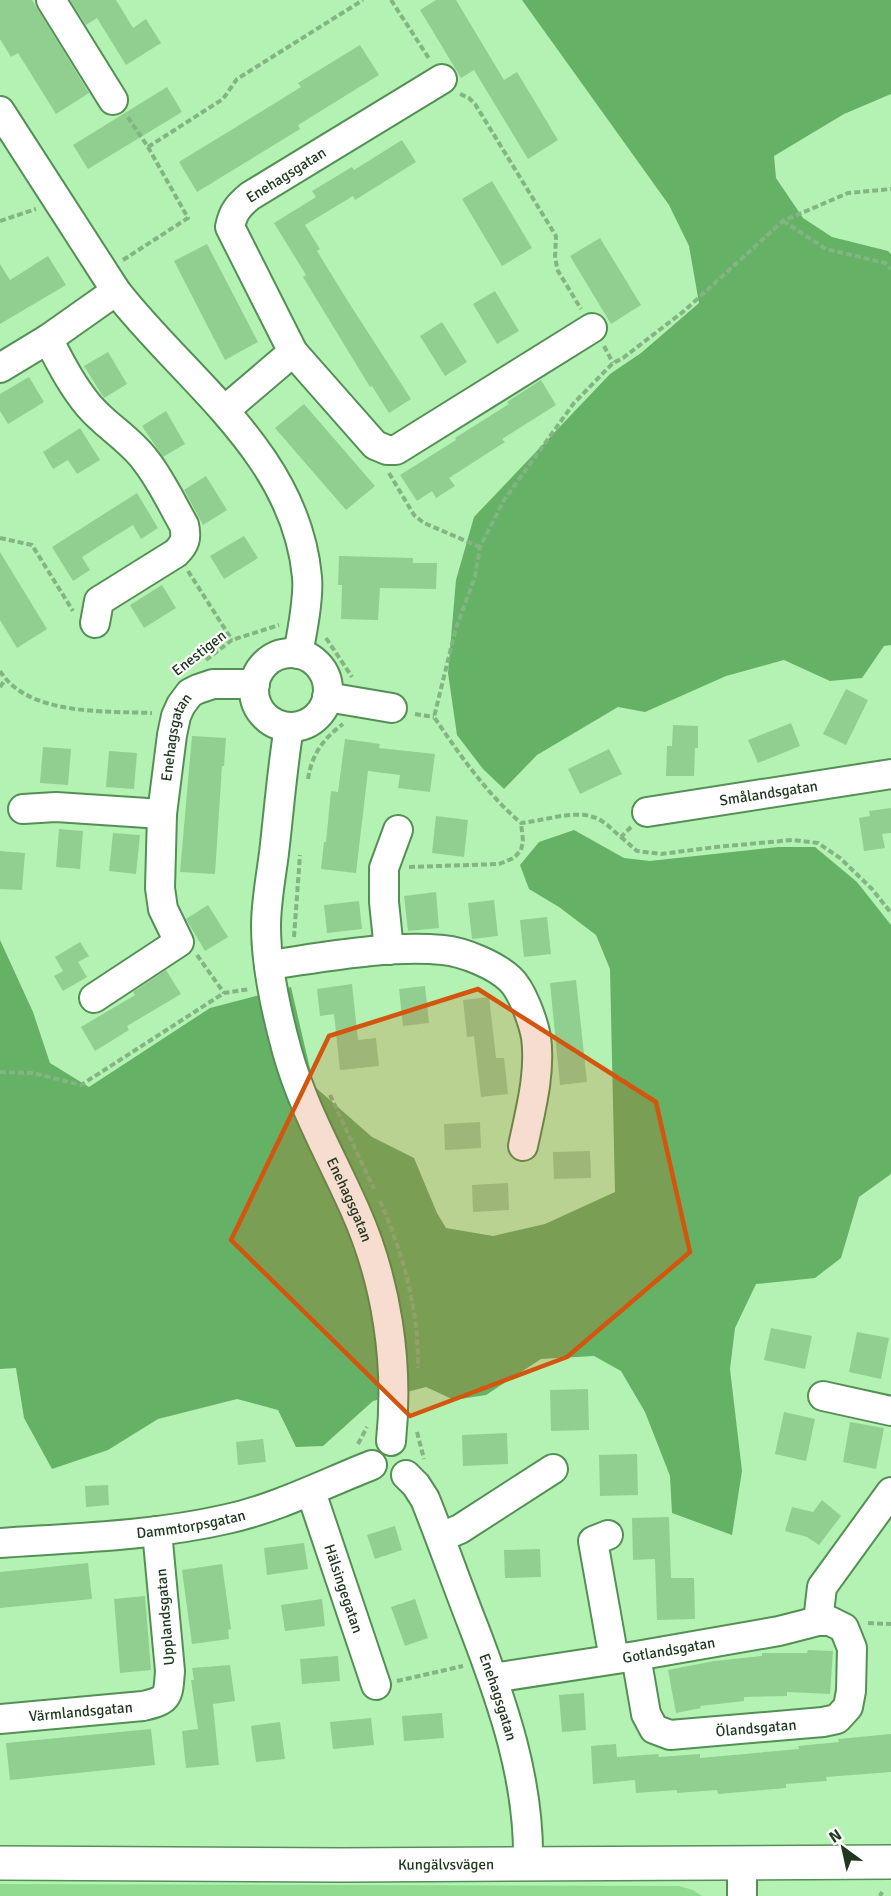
<svg xmlns="http://www.w3.org/2000/svg" width="891" height="1896" font-family="Signika,sans-serif">
<rect width="100%" height="100%" fill="#b3f2b2"/>
<path fill="#8fdb8f" d="M0,1884L679,1886L693,1890L702,1896H0Z"/>
<path fill="#65b166" d="M522,0H891V94L844,114L774,156L776,178L803,218L832,237L888,251L891,254V645L884,646L862,678L830,681L784,660L726,676L645,712L618,707L537,755L504,789L483,769L457,735L448,673L456,580L474,517L610,374L641,353L699,303L689,246L669,205Z
M574,830L624,858L650,861L778,847H815L857,882L891,925V1174L859,1197L841,1258L815,1278L756,1284L735,1328L730,1369L742,1471L732,1535L672,1513L670,1476L645,1412L621,1371L594,1356L541,1359L486,1395L454,1400L426,1387L373,1401L323,1446L296,1447L278,1410L237,1399L158,1419L108,1450L52,1469L24,1418L16,1368L0,1369V940L33,1012L50,1063L89,1087L210,1008L291,987L314,1086L372,1137L414,1158L437,1213L446,1228L493,1236L545,1224L615,1192L610,969L596,935L559,907L529,889L520,865L539,842Z"/>
<path fill="#91cf91" d="M0,0H32L89,93L56,114L18,53L11,57L0,39Z
M70,0H116L133,28L146,19L161,43L126,65L97,18L86,25Z
M436,0H456L504,80L517,72L558,140L528,159L474,70L461,78L420,10Z
M360,45L379,75L298,125L300,129L197,192L179,162L301,87L298,83Z
M167,87L182,112L88,169L73,145Z
M402,140L416,162L355,200L353,196L305,225L320,249L317,251L349,303L411,399L389,413L372,386L370,387L331,323L303,277L306,275L274,223L316,197L312,191L352,167L354,170Z
M492,181L532,248L502,266L462,199Z
M600,238L641,305L611,324L570,256Z
M207,244L258,342L225,360L174,261Z
M48,256L66,285L0,324V264L10,280Z
M495,291L519,331L497,344L473,304Z
M442,322L467,362L445,376L420,336Z
M108,352L127,384L104,398L84,366Z
M29,377L44,402L8,424L0,411V394Z
M541,380L556,405L502,439L505,442L449,478L455,486L436,498L432,491L417,501L400,475L456,440L455,438L509,404L507,402Z
M304,404L375,486L346,510L275,428Z
M166,411L185,444L163,457L142,426Z
M80,428L100,460L77,474L68,460L53,469L43,452Z
M206,476L227,510L203,525L184,490Z
M137,493L158,528L141,539L133,525L96,548L82,557L90,570L73,581L52,547Z
M244,536L258,558L224,579L210,556Z
M0,552L47,629L17,648L0,620Z
M339,556L413,558V563H437L436,589L380,588L378,620L341,619L342,585H338Z
M162,585L176,608L144,628L130,605Z
M846,689L868,700L846,745L823,734Z
M791,723L800,746L758,763L748,740Z
M673,725L698,726V748H695L694,776H666L667,746H672Z
M192,736L226,738L224,766H222L215,874L180,872Z
M345,739L380,744L379,748L435,754L430,792L398,788L400,775L368,771L356,873L321,869L324,842H326L331,791L338,792Z
M43,747L71,749L68,785L40,783Z
M609,749L622,774L580,794L568,769Z
M109,751L137,753L134,789L106,787Z
M891,808V833L882,834L885,848L864,851L859,818L870,816L869,811Z
M436,816L468,820L464,857L432,853Z
M59,829L83,831L80,869L56,867Z
M113,833L140,835L136,874L109,871Z
M0,851L25,853L22,890L0,889Z
M436,892L439,928L408,931L404,896Z
M494,900L498,936L472,939L468,903Z
M359,901L362,929L327,933L324,905Z
M208,905L228,937L205,951L186,919Z
M547,917L551,954L524,957L520,920Z
M80,942L89,956L78,962L87,977L63,991L54,976L63,971L55,957Z
M166,970L181,994L127,1026L129,1030L95,1051L81,1027L135,995L133,992Z
M576,980L587,1082L560,1085L550,983Z
M352,984L358,1040L376,1038L379,1066L340,1070L334,1014L320,1016L317,989Z
M425,986L429,1023L403,1026L399,989Z
M489,997L496,1058H504L508,1094L481,1097L474,1036L467,1037L463,1000Z
M480,1122L481,1148L445,1150L444,1124Z
M590,1151L591,1178L554,1179L553,1152Z
M508,1183L509,1210L473,1212L472,1185Z
M771,1328L812,1336L805,1369L764,1360Z
M857,1332L889,1338L881,1379L849,1372Z
M588,1389L589,1430L551,1431L550,1390Z
M784,1412L815,1419L806,1461L775,1454Z
M850,1422L884,1428L876,1469L843,1462Z
M507,1433L508,1464L463,1466L462,1435Z
M263,1439L266,1462L238,1465L236,1442Z
M637,1454L638,1495L600,1496L599,1455Z
M108,1485L109,1505L86,1507L85,1486Z
M822,1500L841,1516L819,1545L807,1537L785,1531L792,1507L813,1512Z
M669,1517L671,1578H694L695,1619L657,1620L655,1559L633,1560L632,1518Z
M395,1526L402,1550L375,1559L367,1535Z
M304,1543L308,1569L267,1575L264,1548Z
M540,1549L541,1577L505,1578L504,1550Z
M88,1563L92,1599L0,1608V1572Z
M222,1564L231,1629L228,1630L229,1639L192,1644L182,1570Z
M145,1596L151,1670L120,1673L114,1599Z
M322,1599L325,1626L285,1631L281,1605Z
M415,1599L428,1638L405,1646L391,1607Z
M808,1650L833,1651L830,1694L787,1692V1696L744,1697V1701L700,1706L701,1708L676,1713L668,1670L714,1661L762,1656V1653H807Z
M338,1656L340,1681L302,1684L300,1659Z
M230,1665L235,1701L213,1704L219,1765L186,1768L182,1731L198,1729L191,1680H194L192,1668Z
M584,1693L586,1730L562,1732L559,1695Z
M442,1713L444,1738L404,1741L402,1716Z
M371,1718L374,1745L333,1749L330,1722Z
M280,1722L285,1759L256,1762L251,1726Z
M151,1729L155,1765L10,1780L6,1743Z
M891,1734V1772L826,1777L827,1781L786,1784V1788L718,1794L717,1790L677,1793V1790L636,1793L635,1780L593,1784L591,1746L616,1744L617,1757L658,1754L659,1757L700,1754V1758L799,1749L798,1746L839,1742L838,1739Z"/>
<g fill="none" stroke-linecap="round" stroke-linejoin="round">
<defs>
<g id="minor">
<path d="M51,0L113,100"/>
<path d="M442,79L250,196C238,206 233,212 230,227L293,352L375,445L387,450H396L592,328"/>
<path d="M0,111L116,291C186,381 296,454 307,577C309,598 302,633 298,654"/>
<path d="M48,339C60,362 72,386 89,406C107,427 130,439 146,461C161,480 172,504 184,525C187,538 185,544 176,553L99,601L95,623"/>
<path d="M0,368L48,339L116,291"/>
<path d="M225,410L293,352"/>
<circle cx="291" cy="690" r="37"/>
<path d="M327,697L392,708"/>
<path id="s1" d="M289,727C282,769 279,811 274,853C271,877 266,902 266,926C266,967 276,1011 287,1051C302,1106 332,1158 355,1210C387,1282 399,1363 391,1441"/>
<path d="M23,809L56,807L162,814"/>
<path id="s2" d="M647,812L891,774"/>
<path d="M389,950L384,902V868L398,830"/>
<path d="M269,965C326,957 386,945 443,950C464,952 495,965 510,979C522,990 533,1021 536,1037C541,1073 530,1112 523,1146"/>
<path id="s3" d="M94,998L179,942L163,909L160,888L162,814L172,735L176,716L181,705L190,693L198,689L213,684H255"/>
<path d="M823,1396L891,1411"/>
<path id="s4" d="M406,1475L416,1485L425,1499C442,1541 457,1585 474,1628C503,1704 530,1781 528,1864"/>
<path id="s5" d="M311,1492L376,1685"/>
<path d="M608,1535L593,1541L614,1659"/>
<path d="M441,1537L460,1529L553,1469"/>
<path id="s6" d="M0,1543C75,1538 153,1536 227,1519C277,1508 324,1484 372,1465"/>
<path d="M818,1621L822,1587L891,1492"/>
<path id="s7" d="M493,1678L636,1656L779,1631L818,1621H830L844,1628L852,1648L851,1691L848,1707L837,1719L823,1722L670,1735L654,1729L646,1714L636,1656"/>
<path id="s8" d="M0,1719L143,1706C169,1700 168,1697 170,1671L157,1531"/>
<path d="M742,1863V1896"/>
</g>
<g id="major">
<path id="s9" d="M0,1863L341,1865L891,1862"/>
</g>
</defs>
<use href="#minor" stroke="#549055" stroke-width="32"/>
<use href="#major" stroke="#549055" stroke-width="36"/>
<path stroke="#83b582" stroke-width="4" stroke-dasharray="6 3" stroke-linecap="butt" d="M391,0L430,60
M460,94L469,98L475,104L556,236L555,258L558,271L581,309
M148,147L223,99L237,79L363,0
M0,221L36,209
M783,221L826,249L885,263L891,269
M123,260L188,218L148,147L127,116
M604,346L613,363
M389,473L414,515L424,523L480,547
M0,538L32,545L73,611
M188,571L232,640
M326,638L352,677
M206,660L232,640L279,625
M0,671C28,716 106,711 152,713
M0,687L5,680
M415,714L434,717
M308,779C312,754 323,739 343,724
M631,827L621,837C612,830 604,820 593,817C574,810 542,821 521,823C486,793 460,755 434,717L456,628L475,577L480,547L504,500L574,403L613,363L623,358L684,311L783,221L848,193L891,189
M621,837L637,851L661,854L716,847L792,840L818,843L840,858L872,889L891,913
M409,867L499,864L514,858L521,850L523,841L521,823
M294,937L300,855
M197,955L224,993
M0,1072L33,1073L81,1085L224,993L250,989
M330,1095L374,1189
M380,1201C403,1253 419,1310 418,1368
M417,1432L424,1459
M358,1444L367,1427
M868,1623L891,1624
M397,1681L463,1666
M880,1896L882,1892"/>
<use href="#minor" stroke="#fff" stroke-width="28"/>
<use href="#major" stroke="#fff" stroke-width="33"/>
</g>
<path fill="#d4560e" fill-opacity="0.2" stroke="#d4560e" stroke-width="4.5" stroke-linejoin="round" d="M478,989L656,1102L690,1252L567,1357L410,1416L231,1240L329,1036Z"/>
<g text-anchor="middle" dominant-baseline="central" stroke-width="4.5" stroke-linejoin="round" paint-order="stroke">
<g font-size="15" fill="#1f381f" stroke="#fff">
<text transform="translate(286 175) rotate(-32)">Enehagsgatan</text>
<text transform="translate(199 653) rotate(-38)">Enestigen</text>
<text stroke="none"><textPath href="#s3" startOffset="312">Enehagsgatan</textPath></text>
<text stroke="none"><textPath href="#s2" startOffset="123">Smålandsgatan</textPath></text>
<text stroke="none"><textPath href="#s1" startOffset="489">Enehagsgatan</textPath></text>
<text stroke="none"><textPath href="#s6" startOffset="192">Dammtorpsgatan</textPath></text>
<text stroke="none"><textPath href="#s5" startOffset="102">Hälsingegatan</textPath></text>
<text transform="translate(165 1617) rotate(-95)">Upplandsgatan</text>
<text stroke="none"><textPath href="#s7" startOffset="178">Gotlandsgatan</textPath></text>
<text stroke="none"><textPath href="#s4" startOffset="242">Enehagsgatan</textPath></text>
<text stroke="none"><textPath href="#s8" startOffset="81">Värmlandsgatan</textPath></text>
<text transform="translate(756 1728) rotate(-5)">Ölandsgatan</text>
<text stroke="none"><textPath href="#s9" startOffset="446">Kungälvsvägen</textPath></text>
</g>
</g>
<g transform="translate(843 1848) rotate(327)" stroke="#ffffff" stroke-width="4.5" paint-order="stroke">
<path d="M0-4.5L10 22L0 15L-10 22Z" fill="#1f381f"/>
<text y="-9" font-size="16" font-weight="bold" text-anchor="middle" fill="#1f381f">N</text>
</g>
</svg>
